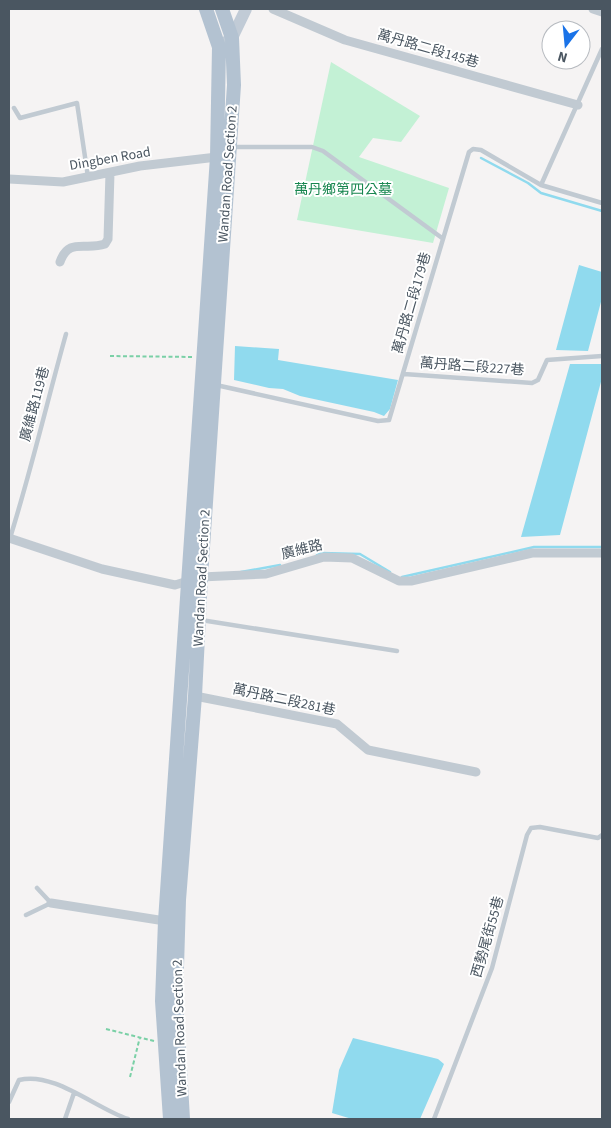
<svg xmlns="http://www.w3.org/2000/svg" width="611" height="1128" font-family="'Source Sans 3','Noto Sans TC',sans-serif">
<rect width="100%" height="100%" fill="#f5f3f3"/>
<path fill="#c3f1d5" d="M331,62L420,116L401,142L373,138L359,157L449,188L433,243L297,220Z"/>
<path fill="#90daee" d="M579,265L602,272V298L588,351L556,350Z
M235,346L279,349L278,360L398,380L390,409L384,416L374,412L300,396L283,389L269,388L234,380Z
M570,364H602V378L560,535L521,537Z
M353,1038L438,1059L444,1064L420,1119H352L332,1113L339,1070Z"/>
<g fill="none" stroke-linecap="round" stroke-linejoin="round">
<path stroke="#90daee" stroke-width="2.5" d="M481,158L528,183L541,193L602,211
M317,555L322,553L360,554L390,572
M241,572L280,565
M402,577L534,547H602"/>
<path stroke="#7ad0a6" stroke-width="2" stroke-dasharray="4 2.5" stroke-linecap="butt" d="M110,356L192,357
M106,1029L154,1041
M130,1077L140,1037"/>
<path stroke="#c1cad2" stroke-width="4.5" d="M14,108L20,118L77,103L88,177
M232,147H312L323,151L442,238
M541,185L602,49
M404,374L532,383L538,380L547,360L602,356
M216,385L378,421L389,420L469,152L473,149L481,150L541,185L602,203
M10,538C31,471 47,402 66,334
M201,620L397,651
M26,915L51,903L37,888
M9,1102L19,1080C54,1071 95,1108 128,1119
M65,1119L74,1093
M434,1119L492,968L527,835L531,828L540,827L598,838L602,835"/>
<path stroke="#c1cad2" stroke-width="9" d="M273,9L345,40L578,105
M593,9L602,12
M9,179L63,182L140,166L217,157
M60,262C69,237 85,251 105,244L108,239L110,173
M9,538L102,569L175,585L201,577L266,574L324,557L352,558L399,581H411L532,553H602
M195,696L337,724L368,750L476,772
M51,903L165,921"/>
<path stroke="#c1cbd6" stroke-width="12" d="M226,42L232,38L246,9"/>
<path stroke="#b3c2d1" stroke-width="14" d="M170,1119L162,1001L165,921L217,157L219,47L206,9
M183,1119L176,1000L179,900L195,696L201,577L234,85L232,38L222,9"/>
</g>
<g text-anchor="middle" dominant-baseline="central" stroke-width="4" stroke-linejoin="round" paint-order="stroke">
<g font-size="14" fill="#4a5661" stroke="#fff">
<text transform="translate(428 49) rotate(16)">萬丹路二段145巷</text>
<text transform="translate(110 159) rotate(-10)">Dingben Road</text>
<text transform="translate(228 174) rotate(-86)">Wandan Road Section 2</text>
<text transform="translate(412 303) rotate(-74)">萬丹路二段179巷</text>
<text transform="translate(472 367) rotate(4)">萬丹路二段227巷</text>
<text transform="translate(35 404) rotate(-75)">廣維路119巷</text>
<text transform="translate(302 550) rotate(-14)">廣維路</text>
<text transform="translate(202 578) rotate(-87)">Wandan Road Section 2</text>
<text transform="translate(284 700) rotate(12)">萬丹路二段281巷</text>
<text transform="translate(488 937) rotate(-74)">西勢尾街55巷</text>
<text transform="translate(180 1028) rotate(-92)">Wandan Road Section 2</text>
</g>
<g font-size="14" fill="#17864f" stroke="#fff">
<text x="343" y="190">萬丹鄉第四公墓</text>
</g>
</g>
<rect width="611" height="1128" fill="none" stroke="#4a5661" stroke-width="20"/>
<g transform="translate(566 45) rotate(196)"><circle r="24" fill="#ffffff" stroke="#b7bbc0"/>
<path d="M0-4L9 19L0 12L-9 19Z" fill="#1a73e8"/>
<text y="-8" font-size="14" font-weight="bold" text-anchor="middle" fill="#4a5661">N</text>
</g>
</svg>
